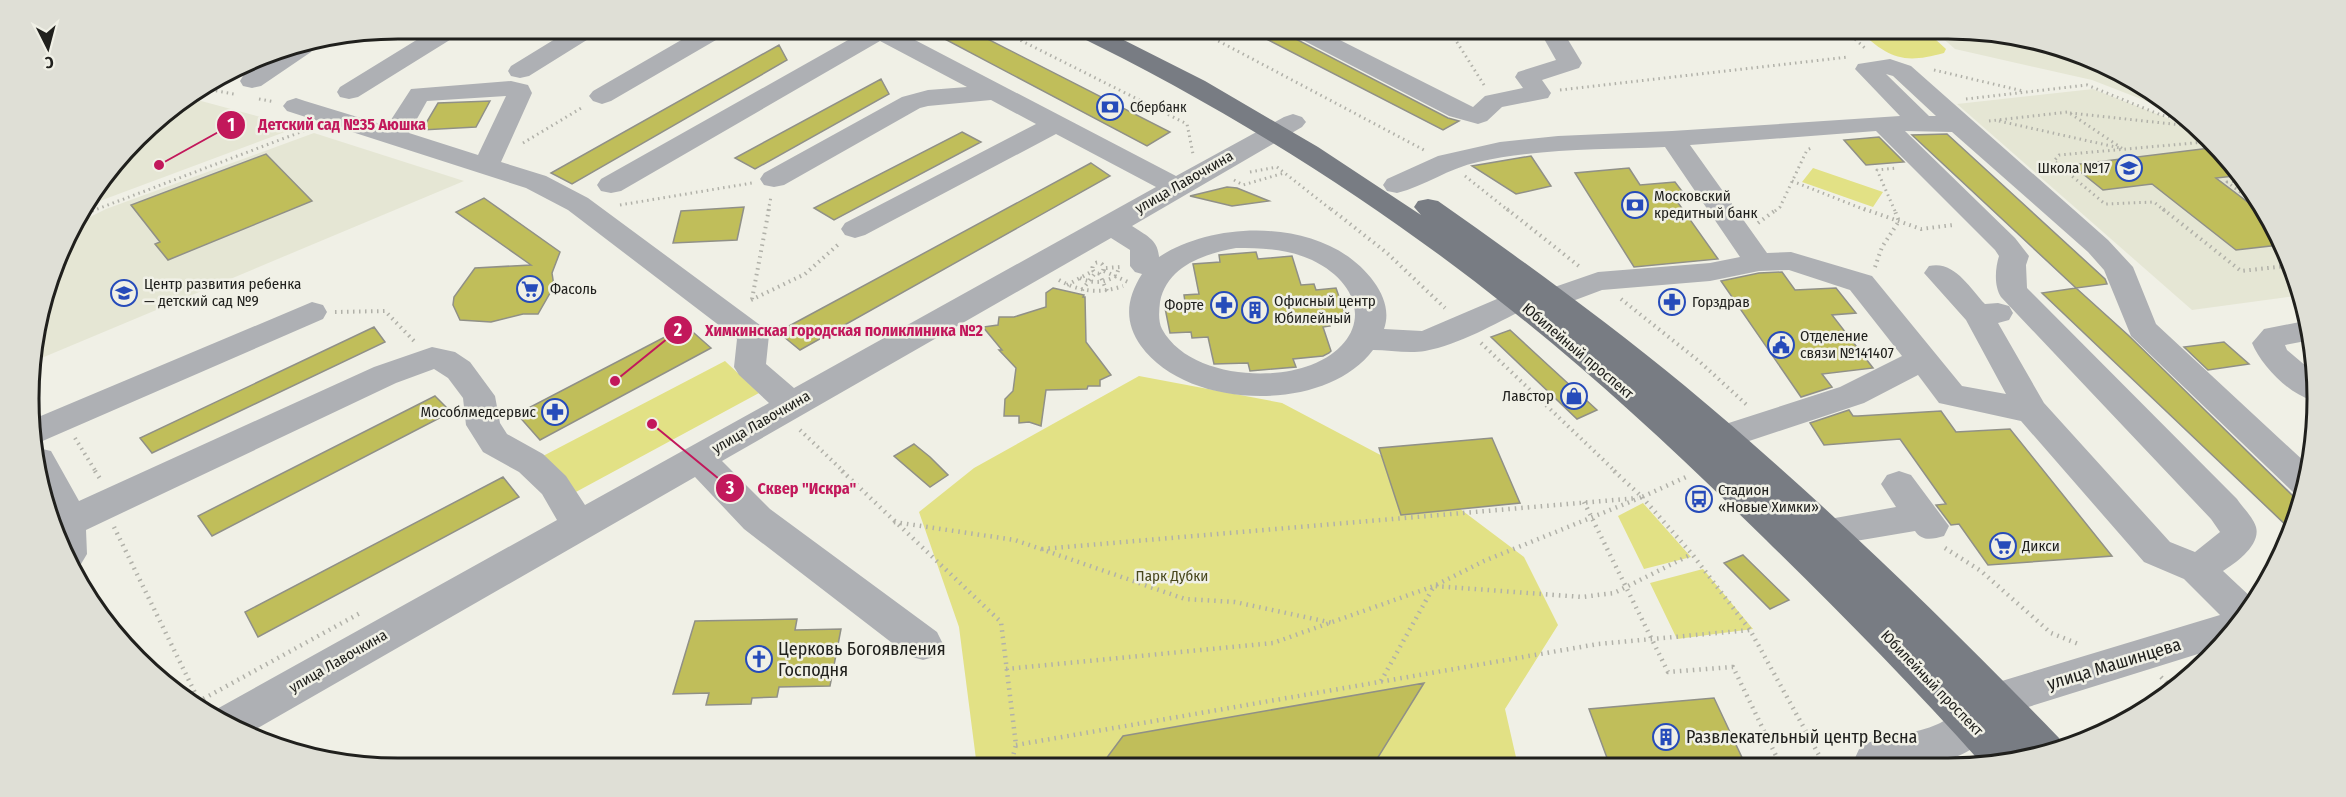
<svg xmlns="http://www.w3.org/2000/svg" width="2346" height="797" font-family="'Fira Sans Condensed',sans-serif">
<rect width="100%" height="100%" fill="#f0f0e6"/>
<path fill="#e5e6d4" d="M1932,29L2043,41L2172,105L2177,110L2172,111L2092,80L1955,49Z
M2093,89L2175,121L2188,122L2268,213L2296,296L2192,310L1957,104Z
M190,98L298,127L89,205L154,121Z
M314,133L464,181L32,362V351L68,233L86,219L106,209Z"/>
<path fill="#e2e185" d="M1857,29H1924L1946,49L1944,53C1901,65 1888,57 1857,29Z
M1813,168L1883,192L1873,207L1802,182Z
M725,361L759,393L574,493L543,456Z
M1139,376L1282,403L1407,469L1524,557L1558,625L1505,709L1518,766L977,767L959,627L919,512L974,468Z
M1643,503L1691,557L1644,569L1618,516Z
M1703,569L1753,629L1677,639L1650,583Z"/>
<path fill="#c0be5a" stroke="#909087" stroke-width="1.5" d="M924,28H966L1170,132L1147,146Z
M1245,28H1283L1288,35L1448,118L1459,121L1443,130Z
M779,45L787,60L572,184L551,173Z
M881,79L889,94L755,169L735,158Z
M490,101L476,127L422,130L438,103Z
M962,132L981,142L834,220L814,208Z
M1947,134L2105,279L2107,284L2076,288L1912,135Z
M1879,137L1904,162L1866,165L1844,140Z
M2210,148L2235,176L2216,178L2270,219L2279,245L2236,250L2152,184L2103,190L2072,165Z
M266,154L312,201L168,260L155,244L160,242L131,205Z
M1531,156L1551,186L1516,194L1472,166Z
M1091,163L1110,176L800,350L778,332Z
M1629,168L1640,185L1675,182L1688,199L1676,200L1718,259L1634,267L1575,173Z
M1227,187L1237,188L1269,201L1232,206L1190,196Z
M484,198L560,252L552,273L554,286L538,314H523L491,322L460,320L453,305L454,297L475,268L531,265L456,212Z
M744,207L737,240L673,243L681,211Z
M1256,252L1258,259L1292,256L1301,285L1314,284L1316,290L1336,288L1346,317L1327,318L1330,326L1323,327L1331,351L1329,353L1323,356L1293,359L1296,367L1250,371L1248,363L1214,364L1208,337L1192,338L1191,332L1170,333L1164,303L1185,302L1184,295L1199,294L1193,264L1220,262L1219,255Z
M1782,272L1795,290L1836,288L1856,313L1832,315L1873,368L1822,374L1832,387L1801,397L1721,281L1759,273Z
M1053,288L1084,295L1083,297H1085L1086,342L1111,375L1100,380V386H1088L1087,389L1046,390L1041,426L1029,422L1019,423V416H1004L1005,399L1013,391L1016,368L999,350H1002L983,327L998,325L999,317H1014L1046,307V293Z
M2076,288L2128,335L2292,495L2303,498L2290,529L2042,293Z
M686,326L711,348L540,440L517,414Z
M374,327L385,342L152,453L140,438Z
M1510,330L1549,366L1597,410L1577,419L1491,337Z
M2224,342L2249,364L2208,370L2184,347Z
M435,396L451,412L212,536L198,516Z
M1849,410L1853,416H1858L1941,411L1956,432L2010,429L2112,556L1988,565L1959,524L1951,525L1936,505L1946,504L1900,439L1824,445L1810,423Z
M1492,438L1520,503L1401,515L1379,448Z
M914,444L930,457L948,475L930,487L894,456Z
M503,477L519,497L258,637L245,612Z
M1743,555L1789,600L1770,609L1724,563Z
M797,619L795,630L841,629L830,686L779,687L777,697L752,698L751,704L706,705L709,693L673,694L695,621Z
M1424,683L1372,767H1100L1123,736Z
M1714,698L1746,766H1610L1589,709Z"/>
<g fill="none" stroke-linecap="round" stroke-linejoin="round">
<path stroke="#b1b1a9" stroke-width="3" stroke-dasharray="1.5 4" stroke-linecap="butt" d="M996,28L1187,124L1193,154
M1194,28L1424,150
M1448,28L1484,85
M1843,28L1867,50
M1021,40L1046,28
M1934,70L2023,91
M205,89L234,94
M1560,90L1848,57
M259,99L275,102
M1966,99L2087,85L2161,115L2186,120
M2070,113L2191,126
M1989,121L2068,112L2123,149
M1999,121L2120,148
M523,143L583,107
M1250,172L1277,167L1333,211
M1465,176L1509,211
M1234,180L1243,185L1284,173
M1792,181L1868,211
M2239,181L2227,182L2265,211
M620,205L752,183
M92,211L306,130
M768,211L771,197
M1775,211L1780,207L1807,150L1811,148
M1895,211L1877,170L1897,168
M2165,211L2154,202L2105,204L2054,161L2059,155L2205,142"/>
<path stroke="#b1b1a9" stroke-width="4" stroke-dasharray="1.5 4.5" stroke-linecap="butt" d="M1331,209L1387,253L1445,308
M1507,209L1580,267
M1864,209L1921,229L1953,225
M2163,209L2241,271L2286,266
M2263,209L2268,213
M81,216L95,209
M1758,223L1777,209
M1092.5 268a5.5 5.5 0 1 1 11 0a5.5 5.5 0 1 1-11 0Z
M1875,267L1882,247L1899,221L1894,209
M1106,268L1120,267
M1104,271L1128,282
M1099,273L1107,291
M1080,278C1093,284 1104,283 1116,276L1119,268
M1059,280C1080,292 1100,294 1123,286
M1067,285L1093,271
M1082,290L1096,272
M752,299L769,209
M1621,299L1700,362L1748,406
M751,300L805,274L840,243
M335,312L385,311L414,341
M1481,343L1616,472
M800,430L844,472
M75,438L96,472"/>
<path stroke="#b1b1a9" stroke-width="4.5" stroke-dasharray="1.5 5" stroke-linecap="butt" d="M95,471L101,480
M842,471L1001,622L1016,745L1010,767
M1614,471L1642,497L1686,477
M1642,497L1692,554L1750,630L1825,766
M1584,502L1668,672L1733,667L1781,766
M894,522L1015,540L1185,599L1235,602L1333,623
M114,527L199,701
M1945,548L1981,571L2051,633L2081,645
M1042,549L1638,498
M1006,669L1273,643L1434,586L1484,561L1642,497
M2161,677L2173,689
M1381,681L1434,586L1582,597L1614,593L1692,554
M192,705L362,612
M1016,745L1598,644L1750,630
M1781,765L1822,760"/>
<path fill="#aeb0b4" fill-rule="evenodd" d="M436,28H464L461,33L358,97L349,99L340,97L337,92L340,87Z
M573,28H601L598,33L529,76L520,78L511,76L508,71L511,66Z
M702,28H731L728,33L611,101L602,104L593,101L589,96L593,91Z
M862,28H892L1176,176L1284,117L1293,114L1302,117L1306,122L1302,127L1132,226C1145,235 1158,239 1159,257C1219,218 1329,219 1374,282C1384,296 1390,312 1384,329L1422,331L1518,290L1529,293L1533,300L1529,307C1496,323 1461,344 1425,351C1409,354 1389,350 1373,350C1325,414 1187,410 1141,346C1124,322 1126,299 1142,274L1135,272L1130,266V250L1111,238L722,461L770,509L937,632L943,644L937,656L923,660L909,656L744,529L695,477L251,732L213,715L215,710L557,520L542,494L519,472L483,452L466,425L463,398L448,378L434,369L396,383L86,530L87,554L81,564L74,567L41,494L38,448L51,451L79,501L374,367L432,347L455,352L470,362L495,396L500,423L507,434L543,454L566,476L585,505L769,403L739,375L734,367L737,339L568,210L526,188L287,111L283,106L287,101L296,98L305,101L387,126L411,89L511,81L528,85L532,93L501,162L546,176L588,198L764,328L769,335L766,364L794,388L1156,187L1056,134L865,235L855,238L845,235L841,229L845,223L1036,124L991,100L928,106L920,108L784,185L774,187L764,185L760,179L764,173L902,97L928,90L967,87L880,41L621,191L611,193L601,191L597,185L601,179L864,31ZM506,96L478,155L409,133L427,101ZM1236,248C1262,248 1288,249 1312,260C1368,287 1371,341 1311,365C1267,382 1187,375 1162,329C1158,321 1159,311 1160,302C1167,266 1204,254 1236,248Z
M1286,28H1316L1473,107L1485,96L1523,88L1515,77L1518,72L1556,60L1538,28H1561L1582,63L1579,68L1542,80L1551,93L1548,98L1502,107L1487,121L1478,124L1449,116L1289,33Z
M314,45L311,52L261,86L252,88L243,86L240,81L243,76L279,52Z
M1890,59L1911,66L2108,240L2133,267L2156,324L2307,464L2304,496L2294,493L2131,336L2104,270L2088,252L1952,132L1905,131L2015,238L2029,256L2026,265L2027,288L2237,499C2243,508 2253,517 2256,527C2261,545 2236,563 2223,571L2254,600L2214,649L1996,717L1990,714L1994,723C1971,772 1903,766 1858,766L1855,758L1861,745C1885,736 1916,734 1938,724C1952,718 1963,701 1979,707L1976,699L1982,687L2220,615L2184,579L2144,562L2021,421L1939,403L1918,375L1864,403L1722,450L1710,447L1705,438L1710,429L1840,387L1902,356L1850,290L1789,270L1759,271L1710,281L1602,290L1554,308L1543,305L1539,298L1543,291L1598,272L1710,263L1740,257L1665,147C1602,150 1539,148 1478,162C1449,168 1425,186 1397,193L1387,191L1383,185L1387,179L1438,156L1500,142L1558,136L1672,131L1900,116L1855,69L1858,64ZM1886,74L1893,76L1936,116H1929ZM1876,131L1995,250L1999,256C1995,269 1994,286 2001,297L2211,519L2220,532L2195,552L2170,542L2044,403L1998,323L2009,320L2013,313L2009,306L1998,303L1985,304C1969,287 1954,260 1929,266L1924,273L1966,320L2006,394L1962,386L1872,276L1791,252L1767,253L1690,145Z
M312,302L323,305L327,312L323,319L38,443L36,418Z
M2305,321L2311,340L2285,345L2287,350L2313,372L2311,400C2288,393 2261,365 2252,343L2264,329Z
M1899,471L1911,475L1949,526L1944,536C1933,539 1922,542 1915,531L1826,546L1813,542L1808,532L1813,522L1896,507L1881,484L1887,475Z"/>
<path fill="#787c83" fill-rule="evenodd" d="M1069,28H1100L1205,81L1318,147L1421,215L1414,207L1418,201L1428,199L1438,201C1522,260 1606,321 1685,386C1817,496 1940,615 2059,738L2062,745L1995,765H1983C1914,687 1840,613 1766,540C1684,460 1601,381 1511,310C1375,201 1228,109 1072,33Z"/>
</g>
<defs>
<symbol id="bank-ring" viewBox="-11 -11 22 22"><circle r="9.5" fill="#f0f0e6" stroke="#264bba" stroke-width="1.5"/><path d="M-6-4H6V4H-6ZM0-2.3a2.3 2.3 0 1 0 0 4.6a2.3 2.3 0 1 0 0-4.6Z" fill="#264bba"/></symbol>
<symbol id="school-ring" viewBox="-11 -11 22 22"><circle r="9.5" fill="#f0f0e6" stroke="#264bba" stroke-width="1.5"/><path d="M0-5L7-2L0 1L-7-2ZM-4 1L0 2.5L4 1V4Q0 6-4 4Z" fill="#264bba"/></symbol>
<symbol id="supermarket-ring" viewBox="-11 -11 22 22"><circle r="9.5" fill="#f0f0e6" stroke="#264bba" stroke-width="1.5"/><path d="M-6-5.5h2.5l.6 2H6L4.5 2H-2.5L-4.4-4H-6ZM-1.5 3.2a1.3 1.3 0 1 0 .1 0ZM3 3.2a1.3 1.3 0 1 0 .1 0Z" fill="#264bba"/></symbol>
<symbol id="pharmacy-ring" viewBox="-11 -11 22 22"><circle r="9.5" fill="#f0f0e6" stroke="#264bba" stroke-width="1.5"/><path d="M-2-6h4v4h4v4h-4v4h-4v-4h-4v-4h4Z" fill="#264bba"/></symbol>
<symbol id="building-ring" viewBox="-11 -11 22 22"><circle r="9.5" fill="#f0f0e6" stroke="#264bba" stroke-width="1.5"/><path d="M-4-6H4V6H1V3H-1V6H-4ZM-2.5-4.3h1.7v1.8h-1.7ZM.8-4.3h1.7v1.8H.8ZM-2.5-1h1.7V.8h-1.7ZM.8-1h1.7V.8H.8Z" fill="#264bba"/></symbol>
<symbol id="civic-ring" viewBox="-11 -11 22 22"><circle r="9.5" fill="#f0f0e6" stroke="#264bba" stroke-width="1.5"/><path d="M-.6-6.5H3V-4.5H.6V-3L4-1V1h2V6H-6V1h2V-1L-.6-3ZM-1.2 2.5V6h2.4V2.5Z" fill="#264bba"/></symbol>
<symbol id="shop-ring" viewBox="-11 -11 22 22"><circle r="9.5" fill="#f0f0e6" stroke="#264bba" stroke-width="1.5"/><path d="M-5-2.5h2.3a2.7 3.5 0 0 1 5.4 0H5L5.5 6h-11ZM-1.5-2.5h3a1.5 2.3 0 0 0-3 0Z" fill="#264bba"/></symbol>
<symbol id="bus-ring" viewBox="-11 -11 22 22"><circle r="9.5" fill="#f0f0e6" stroke="#264bba" stroke-width="1.5"/><path d="M-5-6H5V4H4V6H2V4H-2V6H-4V4H-5ZM-3.5-4V0h7V-4ZM-3.5 1.2v1.5H-2V1.2ZM2 1.2v1.5H3.5V1.2Z" fill="#264bba"/></symbol>
<symbol id="church-ring" viewBox="-11 -11 22 22"><circle r="9.5" fill="#f0f0e6" stroke="#264bba" stroke-width="1.5"/><path d="M-1.2-6h2.4v3.5h3.3v2.4h-3.3V6h-2.4V-.1h-3.3v-2.4h3.3Z" fill="#264bba"/></symbol>
</defs>
<g fill-rule="evenodd">
<use href="#bank-ring" x="1095" y="92" width="30" height="30"/>
<use href="#school-ring" x="2114" y="153" width="30" height="30"/>
<use href="#bank-ring" x="1620" y="190" width="30" height="30"/>
<use href="#supermarket-ring" x="515" y="274" width="30" height="30"/>
<use href="#school-ring" x="109" y="278" width="30" height="30"/>
<use href="#pharmacy-ring" x="1657" y="287" width="30" height="30"/>
<use href="#pharmacy-ring" x="1209" y="290" width="30" height="30"/>
<use href="#building-ring" x="1240" y="295" width="30" height="30"/>
<use href="#civic-ring" x="1766" y="330" width="30" height="30"/>
<use href="#shop-ring" x="1559" y="381" width="30" height="30"/>
<use href="#pharmacy-ring" x="540" y="397" width="30" height="30"/>
<use href="#bus-ring" x="1684" y="484" width="30" height="30"/>
<use href="#supermarket-ring" x="1988" y="531" width="30" height="30"/>
<use href="#church-ring" x="744" y="644" width="30" height="30"/>
<use href="#building-ring" x="1651" y="722" width="30" height="30"/>
</g>
<g text-anchor="middle" dominant-baseline="central" stroke-width="5" stroke-linejoin="round" paint-order="stroke">
<g font-size="14" fill="#20201d" stroke="#f0f0e6" text-anchor="start">
<text x="1130" y="107">Сбербанк</text>
</g>
<g font-size="15" fill="#20201d" stroke="#f0f0e6" text-anchor="start">
<text x="2110" y="168" text-anchor="end">Школа №17</text>
<text x="1654" y="196">Московский<tspan x="1654" dy="17">кредитный банк</tspan></text>
<text x="144" y="284">Центр развития ребенка<tspan x="144" dy="17">— детский сад №9</tspan></text>
<text x="550" y="289">Фасоль</text>
<text x="1274" y="301">Офисный центр<tspan x="1274" dy="17">Юбилейный</tspan></text>
<text x="1692" y="302">Горздрав</text>
<text x="1204" y="305" text-anchor="end">Форте</text>
<text x="1800" y="336">Отделение<tspan x="1800" dy="17">связи №141407</tspan></text>
<text x="1554" y="396" text-anchor="end">Лавстор</text>
<text x="536" y="412" text-anchor="end">Мособлмедсервис</text>
<text x="1718" y="490">Стадион<tspan x="1718" dy="17">«Новые Химки»</tspan></text>
<text x="2022" y="546">Дикси</text>
</g>
<g font-size="15" fill="#20201d" stroke="#f0f0e6">
<text transform="translate(1184 182) rotate(-30)">улица Лавочкина</text>
<text transform="translate(1578 351) rotate(40)">Юбилейный проспект</text>
<text transform="translate(761 422) rotate(-30)">улица Лавочкина</text>
<text transform="translate(338 661) rotate(-30)">улица Лавочкина</text>
<text transform="translate(1932 683) rotate(46)">Юбилейный проспект</text>
</g>
<g font-size="15" fill="#48471d" stroke="#f0f0e6">
<text x="1172" y="576">Парк Дубки</text>
</g>
<g font-size="18" fill="#20201d" stroke="#f0f0e6" text-anchor="start">
<text x="778" y="649">Церковь Богоявления<tspan x="778" dy="21">Господня</tspan></text>
<text x="1686" y="737">Развлекательный центр Весна</text>
</g>
<g font-size="18" fill="#20201d" stroke="#f0f0e6">
<text transform="translate(2114 664) rotate(-17)">улица Машинцева</text>
</g>
</g>
<path d="M0 0H2346V797H0ZM398 39H1948A359 359 0 0 1 2307 398V399A359 359 0 0 1 1948 758H398A359 359 0 0 1 39 399V398A359 359 0 0 1 398 39Z" fill="#dfdfd6" fill-rule="evenodd"/>
<path fill="none" stroke="#20201d" stroke-width="3" d="M398 39H1948A359 359 0 0 1 2307 398V399A359 359 0 0 1 1948 758H398A359 359 0 0 1 39 399V398A359 359 0 0 1 398 39Z"/>
<path fill="none" stroke="#c2185b" stroke-width="2" d="M159 165L231 125M615 381L678 330M652 424L730 488"/>
<g fill="#c2185b" stroke="#f0f0e6" stroke-width="2">
<circle cx="159" cy="165" r="6"/>
<circle cx="615" cy="381" r="6"/>
<circle cx="652" cy="424" r="6"/>
<circle cx="231" cy="125" r="15"/>
<circle cx="678" cy="330" r="15"/>
<circle cx="730" cy="488" r="15"/>
</g>
<g font-size="18" text-anchor="middle" font-weight="bold" fill="#fff">
<text x="231" y="131">1</text>
<text x="678" y="336">2</text>
<text x="730" y="494">3</text>
</g>
<g font-size="16" text-anchor="middle" font-weight="bold" fill="#c2185b" stroke="#f0f0e6" stroke-width="5" stroke-linejoin="round" paint-order="stroke">
<text x="342" y="130">Детский сад №35 Аюшка</text>
<text x="844" y="336">Химкинская городская поликлиника №2</text>
<text x="807" y="494">Сквер "Искра"</text>
</g>
<g transform="translate(48 48) rotate(174)" stroke="#f0f0e6" stroke-width="4.5" paint-order="stroke">
<path d="M0-4.5L10 22L0 15L-10 22Z" fill="#20201d"/>
<text y="-9" font-size="16" font-weight="bold" text-anchor="middle" fill="#20201d">С</text>
</g>
</svg>
